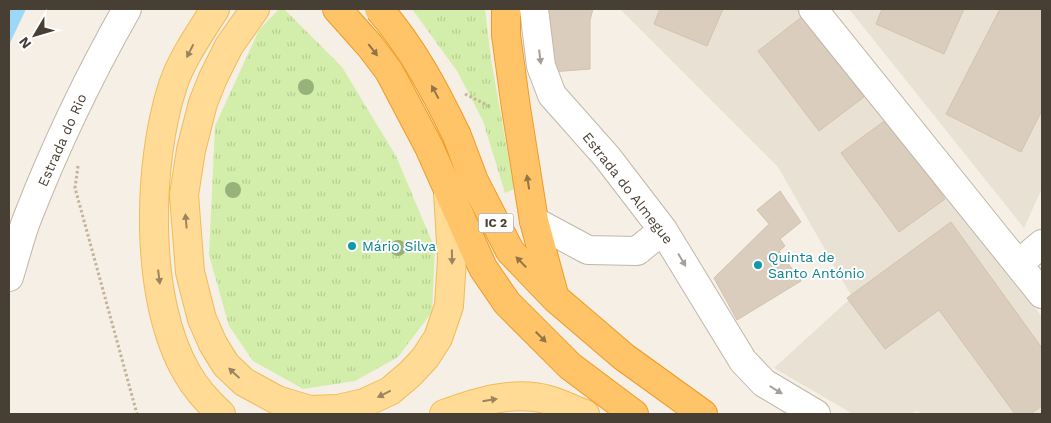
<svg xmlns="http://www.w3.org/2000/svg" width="1051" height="423" font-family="'Work Sans',sans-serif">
<defs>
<pattern id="grass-tufts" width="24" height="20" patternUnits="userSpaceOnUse" patternTransform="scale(1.25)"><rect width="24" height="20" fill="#d3eeaa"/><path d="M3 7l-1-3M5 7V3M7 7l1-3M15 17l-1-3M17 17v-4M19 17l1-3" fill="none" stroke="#b7cd93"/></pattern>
</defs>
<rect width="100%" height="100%" fill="#f5efe6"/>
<path fill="#e9e1d3" d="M620,9H800L1042,317V414H922L917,411L910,414H853L774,368L852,297L778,167Z
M849,9H1042V188L1024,228Z"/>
<path fill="url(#grass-tufts)" d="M279,9H284L342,67L396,156L435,249L432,312L398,357L355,381L303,389L253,361L229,326L209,255L215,126L259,30Z
M412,9H485L491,59L514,189L505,193L483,121L457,71Z"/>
<path fill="#9bd7f8" d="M9,9H26L9,45Z"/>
<path fill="#dbcdbd" stroke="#d3c2ac" d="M545,9H593L590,20V69L551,72Z
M660,9H723L707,46L654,24Z
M882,9H964L944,54L876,24Z
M1000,9H1042V110L1021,152L946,114Z
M803,16L864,97L819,131L758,51Z
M887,119L945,199L899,232L841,153Z
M780,191L801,222L780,239L785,246L779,251L801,281L737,320L714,278L769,224L757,210Z
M951,222L1042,348V406L1030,414H1015L939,310L885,349L847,298Z"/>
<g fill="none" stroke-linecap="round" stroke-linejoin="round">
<defs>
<path id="minor" d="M534,9L541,66L552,95L607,157L663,230L743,361L764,383L816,414
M813,9L1042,294
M534,221L588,250L637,251L663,230
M1018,264L1042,244
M9,277C15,258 20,237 27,219C55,147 89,76 127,9"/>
<path id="major" d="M215,9C200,33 182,58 173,85C147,164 144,300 187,373C196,389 208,402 221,414
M255,9L229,46L213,78L203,103L191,150L184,195L190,272L202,319L213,344L226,365L244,382L277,400L310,410L338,409L364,403L390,391L410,374L425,358L438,338L449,306L452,259L448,192
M444,414C477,402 513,390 549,400C561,403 573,410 585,414"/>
<path id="highway" d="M337,9L370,46L389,71L429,147L483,268L507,303L570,366L634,414
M506,9V35L516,108L534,221L554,295
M457,136L474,181L510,251L555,298L624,357L703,414"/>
</defs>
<use href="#minor" stroke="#c1b7a7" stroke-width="30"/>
<use href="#major" stroke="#f1bb58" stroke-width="30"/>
<use href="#highway" stroke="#ef9a26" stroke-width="30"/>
<path stroke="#c5b297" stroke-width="3" stroke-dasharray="2.5 2.5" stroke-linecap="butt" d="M465,94L491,107
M78,166L75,188L137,414"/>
<use href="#minor" stroke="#fff" stroke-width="28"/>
<use href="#major" stroke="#ffdb95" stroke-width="28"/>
<use href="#highway" stroke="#ffc467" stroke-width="28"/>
<defs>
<path id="highway-bridge" d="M379,9C412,47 435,90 457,136"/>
</defs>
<use href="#highway-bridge" stroke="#ef9a26" stroke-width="30" stroke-linecap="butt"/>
<use href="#highway-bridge" stroke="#ffc467" stroke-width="28"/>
</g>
<g fill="#97b27a">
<circle cx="306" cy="87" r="8"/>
<circle cx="233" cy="190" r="8"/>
<circle cx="398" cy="248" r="8"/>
</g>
<defs><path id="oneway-solid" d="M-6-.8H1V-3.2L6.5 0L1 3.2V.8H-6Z" transform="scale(1.25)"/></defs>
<g fill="#917448">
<use href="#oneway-solid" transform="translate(373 50) rotate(52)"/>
<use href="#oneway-solid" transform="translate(435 92) rotate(-118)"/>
<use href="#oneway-solid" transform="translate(528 182) rotate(-99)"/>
<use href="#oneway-solid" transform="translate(521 262) rotate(-134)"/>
<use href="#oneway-solid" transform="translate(541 337) rotate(45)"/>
</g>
<g fill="#9a8560">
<use href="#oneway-solid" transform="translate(190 51) rotate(117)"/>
<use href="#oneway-solid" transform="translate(186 221) rotate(-95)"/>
<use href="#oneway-solid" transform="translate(452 257) rotate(89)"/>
<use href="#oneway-solid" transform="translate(159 277) rotate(83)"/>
<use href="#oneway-solid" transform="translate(234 373) rotate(-137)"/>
<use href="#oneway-solid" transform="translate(384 394) rotate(153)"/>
<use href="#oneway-solid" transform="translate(490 400) rotate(-9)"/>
</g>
<g fill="#a49f9a">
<use href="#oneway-solid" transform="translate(540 57) rotate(83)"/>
<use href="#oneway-solid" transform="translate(682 260) rotate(59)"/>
<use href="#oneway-solid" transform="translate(776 390) rotate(32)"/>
</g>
<g fill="#0f9aa8" stroke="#fff" stroke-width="2">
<circle cx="352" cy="246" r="5"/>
<circle cx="758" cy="265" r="5"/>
</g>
<g text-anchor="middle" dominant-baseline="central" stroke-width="4" stroke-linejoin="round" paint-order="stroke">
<rect fill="#fff" stroke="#7f7971" stroke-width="1" x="478.5" y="213.5" width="35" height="19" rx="4"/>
<g font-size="12" font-weight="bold" fill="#483f34">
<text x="496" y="223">IC 2</text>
</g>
<g font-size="14" fill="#483f34" stroke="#fff">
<text transform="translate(62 140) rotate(-66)">Estrada do Rio</text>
<text transform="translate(628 188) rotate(52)">Estrada do Almegue</text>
</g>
<g font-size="14" fill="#0d838f" stroke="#fff" text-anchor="start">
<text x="362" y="246">Mário Silva</text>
<text x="768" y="257">Quinta de<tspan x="768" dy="16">Santo António</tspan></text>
</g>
</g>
<rect width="1051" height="423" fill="none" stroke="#483f34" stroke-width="20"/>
<g transform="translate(35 35) rotate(232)" stroke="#ffffff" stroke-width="4" paint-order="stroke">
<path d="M0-4L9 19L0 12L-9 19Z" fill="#483f34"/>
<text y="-8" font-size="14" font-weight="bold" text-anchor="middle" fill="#483f34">N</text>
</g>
</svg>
